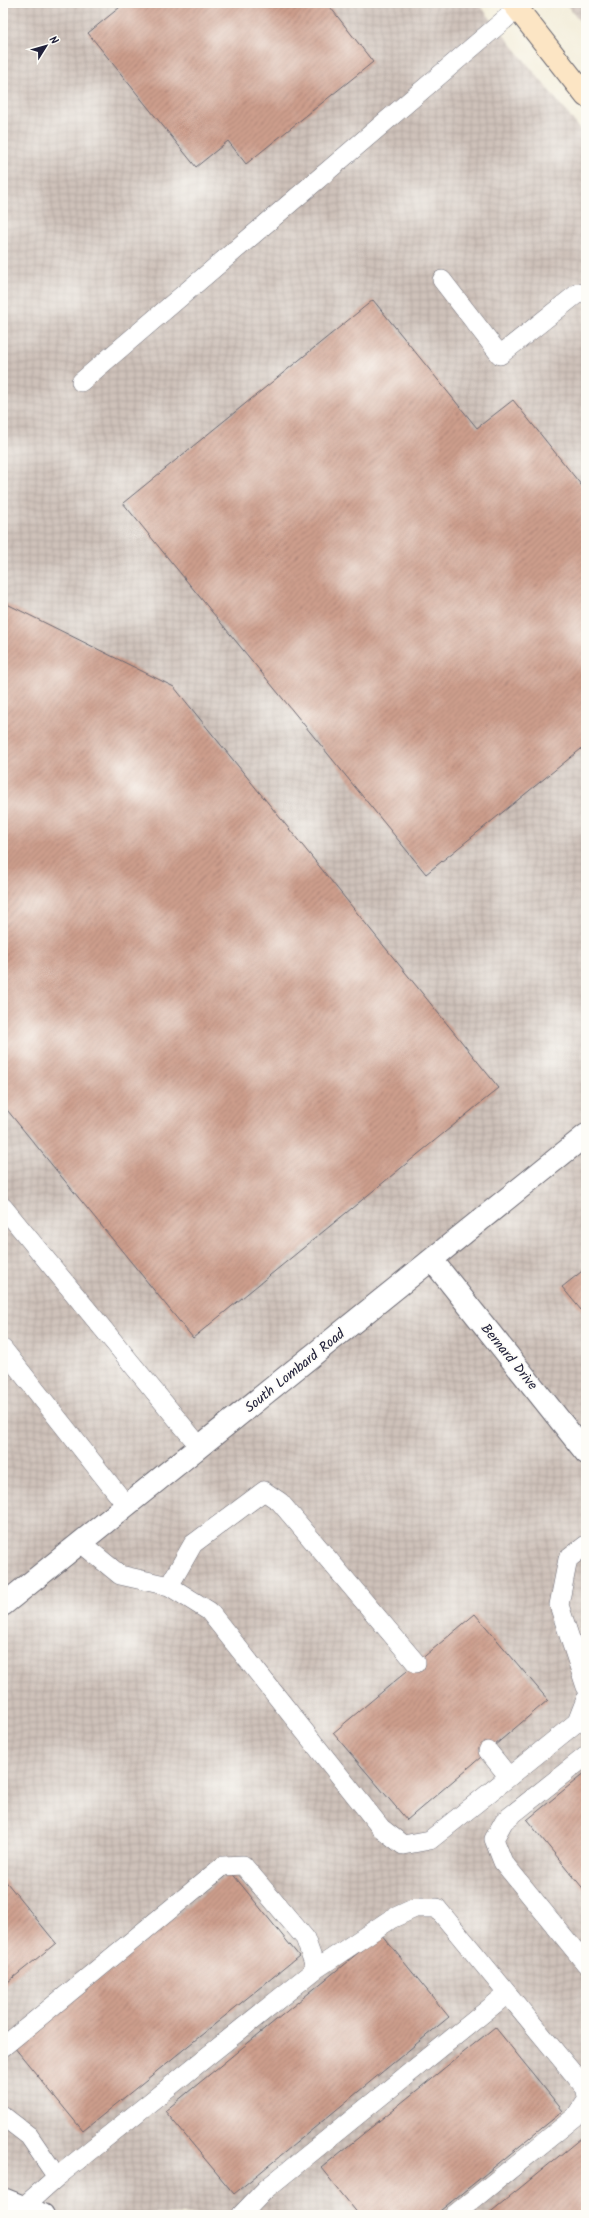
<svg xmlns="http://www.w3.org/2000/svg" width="589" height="2218" font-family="Kalam,sans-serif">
<defs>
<pattern id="industrial-grid" width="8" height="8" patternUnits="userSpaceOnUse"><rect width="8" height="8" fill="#cec1b9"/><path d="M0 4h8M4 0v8" fill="none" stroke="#b1a6a0"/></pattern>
<pattern id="building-hatch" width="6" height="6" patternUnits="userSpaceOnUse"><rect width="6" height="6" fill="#cd9e8c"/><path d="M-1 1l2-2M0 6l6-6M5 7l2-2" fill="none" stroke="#a68074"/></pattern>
</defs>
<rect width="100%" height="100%" fill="#fdfcf7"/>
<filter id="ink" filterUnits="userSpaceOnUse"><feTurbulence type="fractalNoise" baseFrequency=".025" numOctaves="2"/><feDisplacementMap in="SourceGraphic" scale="8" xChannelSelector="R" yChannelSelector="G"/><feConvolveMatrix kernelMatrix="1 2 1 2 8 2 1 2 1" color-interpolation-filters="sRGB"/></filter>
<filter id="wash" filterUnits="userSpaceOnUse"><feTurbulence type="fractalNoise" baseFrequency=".012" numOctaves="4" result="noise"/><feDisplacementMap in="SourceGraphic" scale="16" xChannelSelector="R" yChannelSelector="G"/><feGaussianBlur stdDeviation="0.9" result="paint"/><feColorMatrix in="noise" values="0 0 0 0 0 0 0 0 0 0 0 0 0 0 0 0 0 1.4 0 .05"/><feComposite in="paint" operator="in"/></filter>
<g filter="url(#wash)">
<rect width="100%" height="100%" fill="#f3edd9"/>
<path fill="url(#industrial-grid)" d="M3,3H478L586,136V2215H3Z
M565,3H586V29Z"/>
<g id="blocks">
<path fill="url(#building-hatch)" d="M125,3H327L373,62L246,164L228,141L196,167L88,33Z
M373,300L477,428L513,400L586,491V745L426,874L123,503Z
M3,602L174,687L499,1088L193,1338L3,1105Z
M586,1268V1316L562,1287Z
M475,1614L548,1700L407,1820L333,1733Z
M586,1772V1892L527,1820Z
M231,1872L299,1956L83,2131L14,2047Z
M3,1878L56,1943L3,1986Z
M381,1934L449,2017L234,2194L165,2111Z
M495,2027L563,2111L435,2215H359L321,2168Z
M586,2134V2215H487Z"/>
</g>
</g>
<g filter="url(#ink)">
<use href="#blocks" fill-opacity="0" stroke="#6b6972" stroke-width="1"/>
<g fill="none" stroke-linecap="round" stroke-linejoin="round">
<defs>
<path id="lane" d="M442,280L500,355L578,293
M81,382L517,9
M3,1207L200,1447
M3,1349L127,1506
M81,1543L120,1575L169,1586L209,1611L381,1828L403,1845L430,1840L509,1777L577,1722L586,1699
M586,1545L568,1559L559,1605L586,1687
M169,1586L193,1544L264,1491L280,1502L416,1663
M488,1751L509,1777
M586,1756L504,1821L494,1839L503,1862L586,1964
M316,1969L391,1919L415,1908H437L586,2089V2092
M3,2047L223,1866L243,1865L305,1938L316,1969L57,2177L23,2207L19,2215
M3,2116L29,2136L57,2177
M241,2215L266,2189L507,1994
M454,2215L575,2117L586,2101"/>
<path id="street" d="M432,1260L586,1453
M3,1605L586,1135
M3,2199L43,2215"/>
<path id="secondary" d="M513,3L586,96"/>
</defs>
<use href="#lane" stroke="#6b6972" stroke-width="20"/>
<use href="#street" stroke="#6b6972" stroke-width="24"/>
<use href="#secondary" stroke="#6b6972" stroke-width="24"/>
<use href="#lane" stroke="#fff" stroke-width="19"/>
<use href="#street" stroke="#fff" stroke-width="22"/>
<use href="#secondary" stroke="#fce5c4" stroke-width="22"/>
</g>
</g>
<g text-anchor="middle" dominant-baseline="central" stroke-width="3.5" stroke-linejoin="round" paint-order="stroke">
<g font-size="14" fill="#22223b" stroke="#fdfcf7">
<text transform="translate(509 1357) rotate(51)">Bernard Drive</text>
<text transform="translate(295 1371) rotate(-39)">South Lombard Road</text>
</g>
</g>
<rect width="589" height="2218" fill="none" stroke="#fdfcf7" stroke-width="16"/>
<g transform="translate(46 46) rotate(53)" stroke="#fdfcf7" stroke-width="3" paint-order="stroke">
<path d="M0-3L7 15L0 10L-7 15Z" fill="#22223b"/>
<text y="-6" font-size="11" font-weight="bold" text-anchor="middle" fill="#22223b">N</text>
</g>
</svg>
